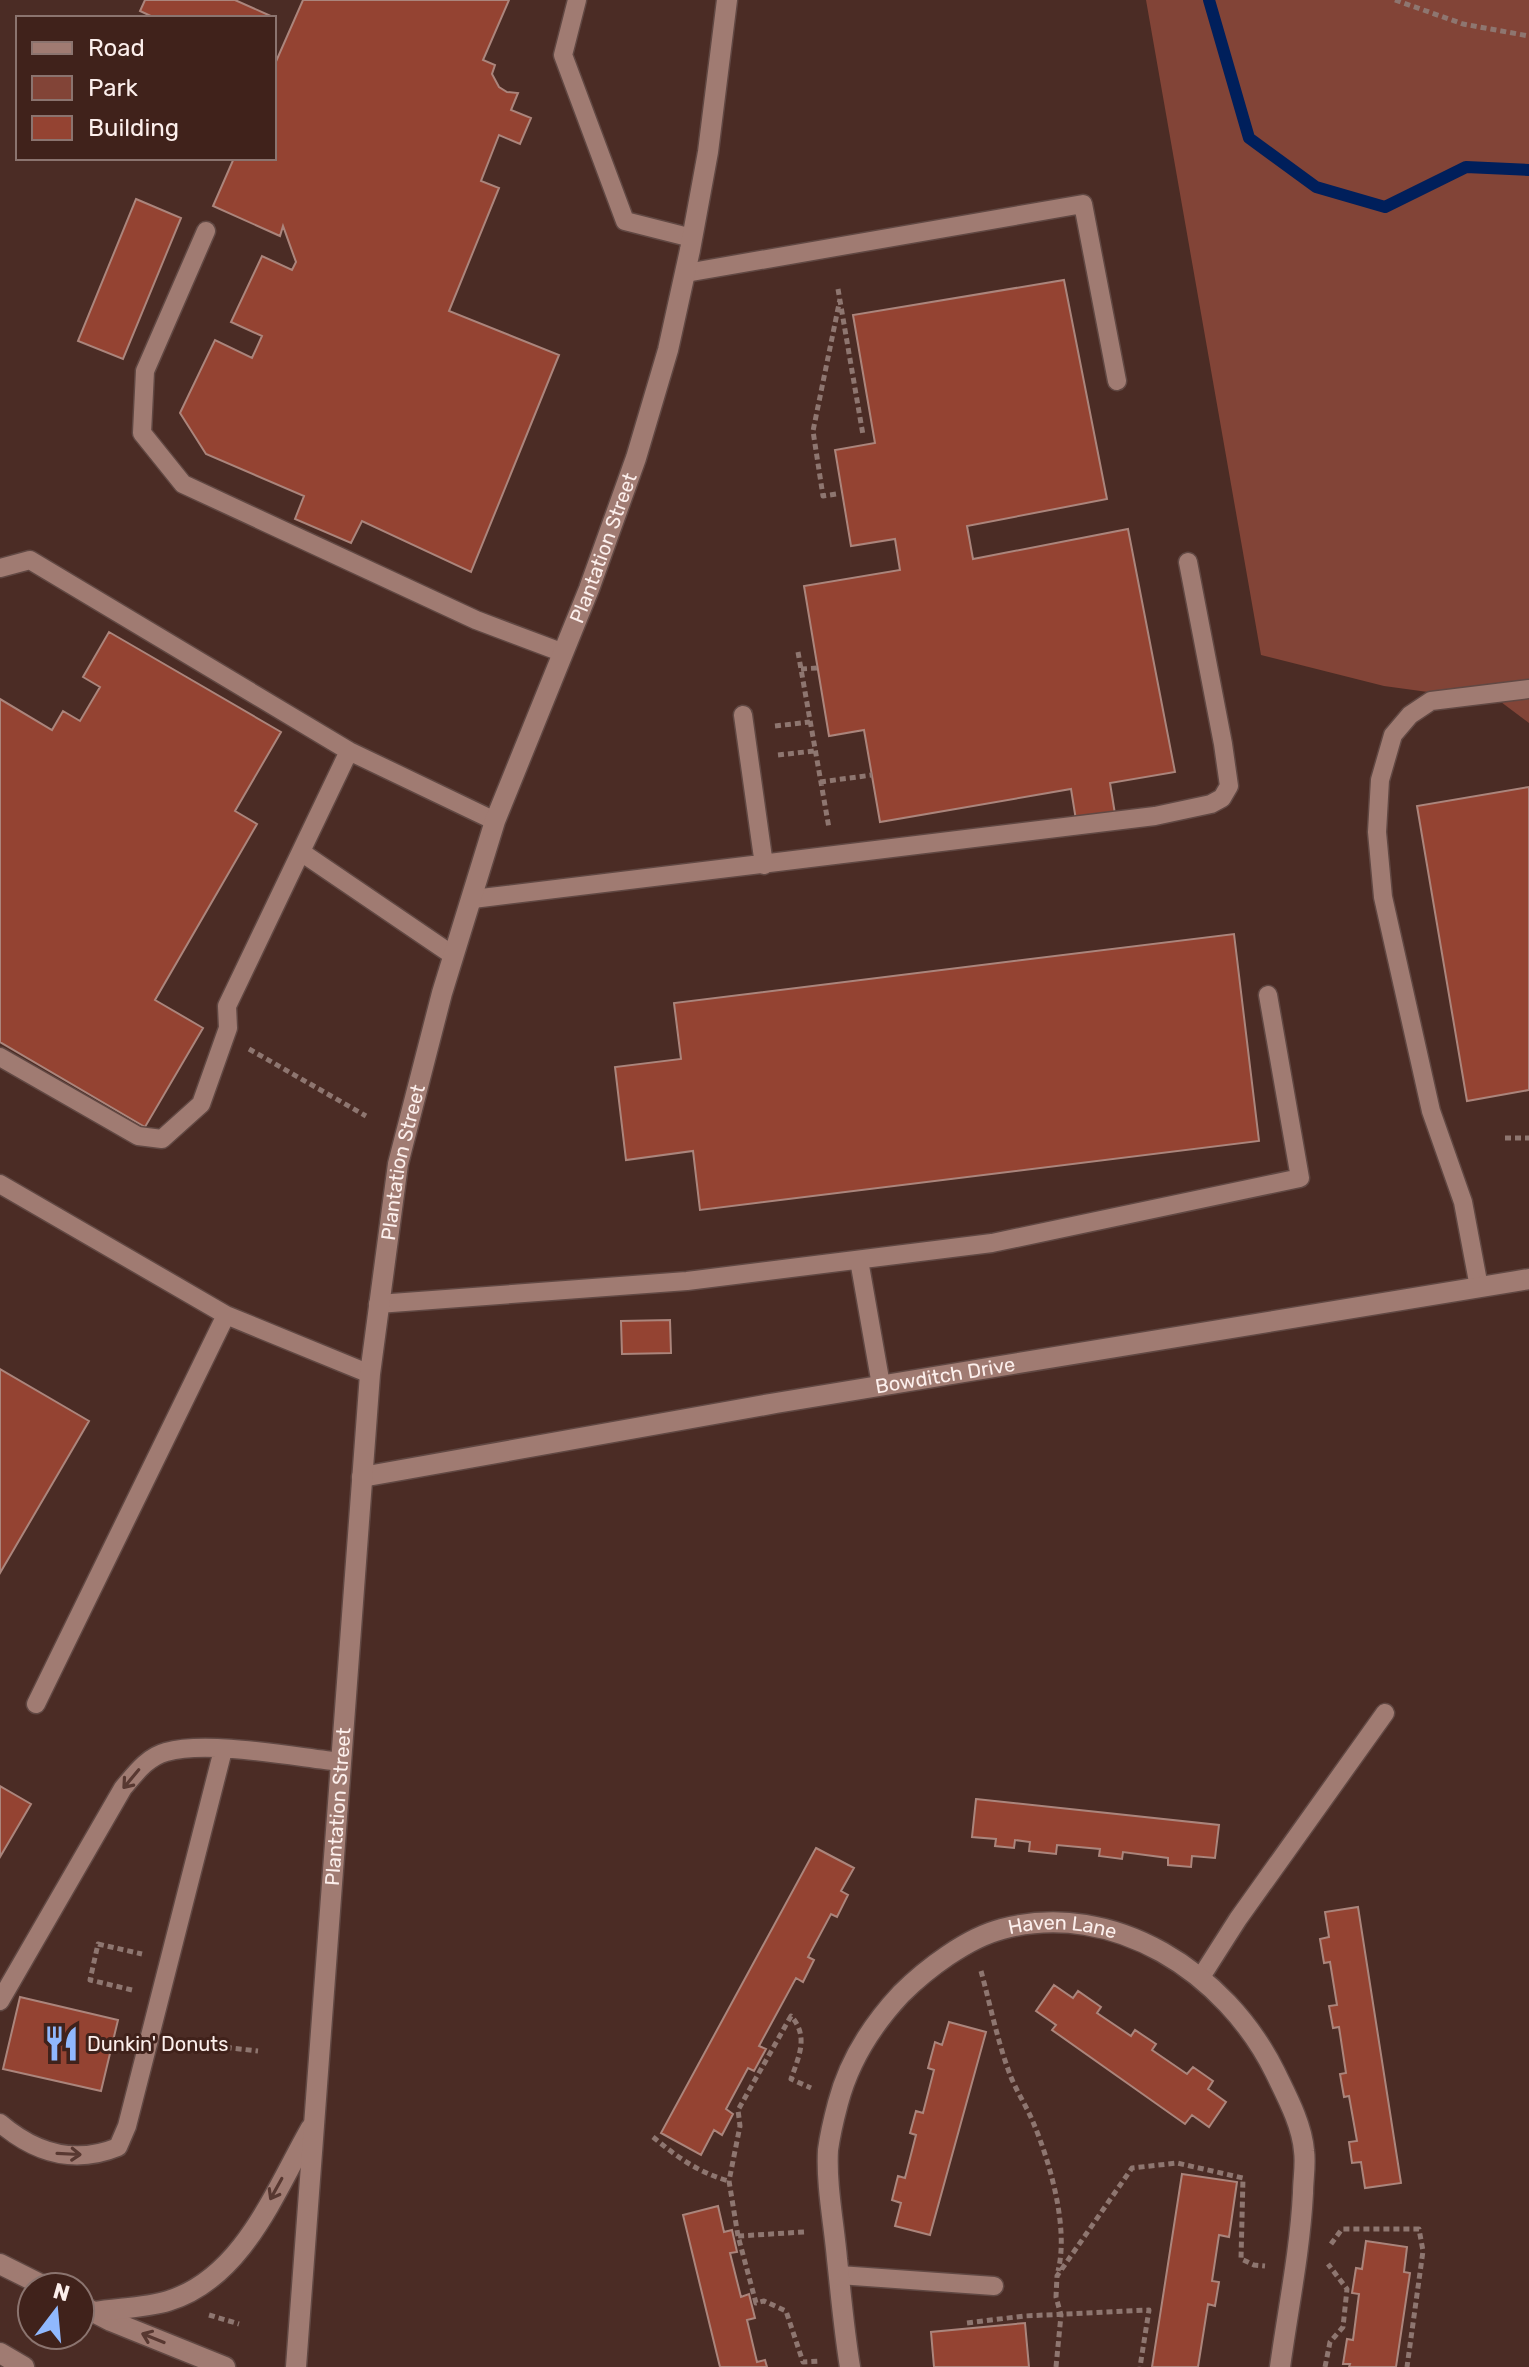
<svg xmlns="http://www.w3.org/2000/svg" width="1529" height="2367" font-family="Rubik,sans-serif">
<rect width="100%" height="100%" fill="#4b2c25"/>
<path fill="#824437" d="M1146,0H1529V723L1501,702L1384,686L1261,655Z"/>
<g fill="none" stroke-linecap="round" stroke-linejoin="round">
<path stroke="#001f5b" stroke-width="12" d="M1209,0L1249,138L1316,187L1385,207L1466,167L1529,170"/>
</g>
<path fill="#944332" stroke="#ab857c" stroke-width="2" d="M145,0H235L273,17L155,18L140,11Z
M303,0H509L483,60L495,65L492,74L499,87L507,92L518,93L511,110L531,118L520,144L499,135L481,181L499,188L449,311L559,355L471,572L362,521L351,543L295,519L304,496L206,454L180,413L215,340L252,358L262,336L231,322L262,256L292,270L296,262L283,226L280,236L213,206L234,158H274V66Z
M136,199L181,218L123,359L78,341Z
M1064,280L1107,499L967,526L973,559L1128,529L1175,772L1110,783L1115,814L1076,820L1071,789L880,822L864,730L829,736L804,586L900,570L895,539L851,546L835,450L875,443L853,315Z
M109,632L281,732L235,811L257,824L155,1000L203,1028L145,1127L0,1042V699L52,730L63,711L80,721L100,687L83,677Z
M1529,787V1090L1467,1101L1417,806Z
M1234,934L1259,1141L700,1210L693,1151L626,1160L615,1067L681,1059L674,1003Z
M670,1320L671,1353L622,1354L621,1321Z
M0,1369L89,1421L0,1573Z
M0,1786L31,1804L0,1857Z
M976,1799L1219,1825L1215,1858L1192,1856L1191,1867L1168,1865V1858L1123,1852L1122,1859L1099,1856L1100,1849L1057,1845L1056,1854L1029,1851L1030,1842L1015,1840L1014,1848L995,1846L996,1839L972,1837Z
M816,1848L854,1868L841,1891L848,1895L837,1917L831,1914L808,1957L814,1960L803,1982L796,1978L759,2046L766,2049L754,2071L748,2068L726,2109L733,2114L722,2135L714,2130L701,2155L661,2133Z
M1358,1907L1401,2183L1365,2188L1361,2162L1352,2163L1349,2142L1357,2141L1349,2096L1344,2097L1340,2074L1346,2073L1339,2027L1333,2028L1329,2006L1337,2005L1330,1962L1324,1963L1320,1939L1329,1937L1325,1912Z
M1054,1985L1073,1998L1078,1991L1101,2007L1097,2013L1131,2036L1135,2030L1156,2044L1152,2050L1187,2074L1193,2067L1213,2081L1208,2089L1226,2102L1209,2127L1192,2115L1185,2124L1052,2030L1056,2025L1036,2011Z
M20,1997L118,2020L101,2091L3,2069Z
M949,2022L986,2032L930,2235L895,2226L901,2203L892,2200L898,2176L905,2178L916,2135L910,2133L916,2111L923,2113L934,2070L928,2068L935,2042L942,2045Z
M1182,2174L1237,2182L1229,2237L1219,2235L1212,2281L1219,2282L1215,2306L1208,2304L1198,2367H1152Z
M718,2206L724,2232L732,2230L737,2252L730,2253L741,2297L749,2294L755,2318L747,2320L757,2362L765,2360L767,2367H720L683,2215Z
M1366,2241L1407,2247L1404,2272L1410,2273L1396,2367H1349L1350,2364H1343L1347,2339L1353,2340L1359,2294L1352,2293L1356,2268L1362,2269Z
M1025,2323L1029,2367H934L931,2332Z"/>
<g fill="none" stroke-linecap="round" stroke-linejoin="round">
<defs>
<path id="lane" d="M577,0L563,55L625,221L692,238
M206,231L145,371L142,433L183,484L476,620L561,652
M686,273L1083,204L1117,381
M0,568L30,560L349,751
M743,715L764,865
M301,852L454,956
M473,899L1155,816L1211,804L1222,798L1229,786L1223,744L1188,562
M0,1057L138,1136L162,1139L201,1104L228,1028L227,1006L349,751L495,821
M0,1184L226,1315L370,1374
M859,1260L881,1385
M1479,1287L1463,1202L1431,1111L1383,897L1377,832L1380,780L1393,735L1410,715L1431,701L1529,689
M378,1304L687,1281L992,1243L1300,1178L1268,995
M36,1704L226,1315
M1201,1977L1238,1919L1385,1713
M0,2001L123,1788C135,1774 147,1757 166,1752C209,1740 294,1757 341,1762
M0,2123C35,2153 74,2165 118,2147L127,2126L223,1750
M839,2275L994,2286"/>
<g id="street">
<path id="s1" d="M362,1477L776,1403L1529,1279"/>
<path id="s2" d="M850,2367C844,2331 841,2295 837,2259C834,2224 826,2185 828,2150C830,2135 834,2118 838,2103C849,2061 872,2025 901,1994C926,1969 967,1938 1002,1929C1114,1899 1226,1973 1275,2072C1286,2095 1302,2124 1304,2151C1306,2164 1303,2179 1303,2193C1300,2251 1288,2309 1280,2367"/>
</g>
<g id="secondary">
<path d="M0,2264L46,2287"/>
<path d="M80,2305L111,2321L225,2367"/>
<path d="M94,2312C118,2308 145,2308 168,2301C243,2278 275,2191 311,2128"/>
<path d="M0,2353L24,2367"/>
<path id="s3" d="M296,2367L370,1374L398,1164L442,993L495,821L589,589L636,458L668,350L690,250L708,152L727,0"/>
</g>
</defs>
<use href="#lane" stroke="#614843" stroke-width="21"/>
<use href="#street" stroke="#614843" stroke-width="23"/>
<use href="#secondary" stroke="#614843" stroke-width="23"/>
<path stroke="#8e7670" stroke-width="5" stroke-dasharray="6 4" stroke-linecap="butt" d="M1395,0L1463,24L1529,36
M838,289L863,435
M836,494L823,496L813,431L840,299
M798,652L829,828
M801,669L817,668
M775,726L810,722
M778,755L814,751
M820,782L872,775
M249,1049L366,1116
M1505,1138H1529
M981,1971C990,2004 997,2039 1009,2072C1015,2089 1026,2105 1033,2122C1050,2162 1069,2228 1058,2271
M132,1990L90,1980L98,1944L142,1954
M176,2042L258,2051
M653,2137C677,2157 699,2173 729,2181
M804,2232L738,2236L756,2303L764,2301L786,2311L803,2362L820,2361
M738,2236L729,2181L740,2126L738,2110L791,2016C809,2036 799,2056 791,2079L811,2088
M1331,2244L1342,2229H1419L1423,2251L1407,2367
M209,2315L239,2324
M967,2323L1024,2316L1149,2310L1140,2367
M1056,2367L1061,2315L1056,2297L1057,2276L1132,2168L1177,2163L1243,2178L1241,2259L1254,2265L1265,2266
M1325,2367L1330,2342L1343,2327L1347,2289L1328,2264"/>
<use href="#lane" stroke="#a07b72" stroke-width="18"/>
<use href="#street" stroke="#a07b72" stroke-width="20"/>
<use href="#secondary" stroke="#a07b72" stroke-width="20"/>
</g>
<defs><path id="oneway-shaft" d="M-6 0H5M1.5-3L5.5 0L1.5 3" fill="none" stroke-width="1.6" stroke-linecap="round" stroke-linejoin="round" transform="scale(2)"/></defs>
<g stroke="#583831">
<use href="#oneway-shaft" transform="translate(131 1779) rotate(130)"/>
<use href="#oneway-shaft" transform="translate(69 2154) rotate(3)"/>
<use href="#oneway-shaft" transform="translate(276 2189) rotate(119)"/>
<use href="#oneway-shaft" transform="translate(153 2338) rotate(-158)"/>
</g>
<defs>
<symbol id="restaurant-bare" viewBox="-9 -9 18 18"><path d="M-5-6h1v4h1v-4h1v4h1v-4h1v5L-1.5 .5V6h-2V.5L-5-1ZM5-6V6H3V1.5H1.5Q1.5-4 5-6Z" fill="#90b8fd" stroke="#40221b" stroke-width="2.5" paint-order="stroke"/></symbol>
</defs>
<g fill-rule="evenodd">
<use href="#restaurant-bare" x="36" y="2018" width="51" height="51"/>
</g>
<g text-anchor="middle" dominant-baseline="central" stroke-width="6" stroke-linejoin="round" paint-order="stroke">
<g font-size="20" fill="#fcefec" stroke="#40221b">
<text stroke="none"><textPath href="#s3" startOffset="1858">Plantation Street</textPath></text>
<text stroke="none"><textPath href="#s3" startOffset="1210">Plantation Street</textPath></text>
<text stroke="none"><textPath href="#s1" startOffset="592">Bowditch Drive</textPath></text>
<text stroke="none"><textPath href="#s3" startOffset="562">Plantation Street</textPath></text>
<text stroke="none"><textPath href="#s2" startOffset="576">Haven Lane</textPath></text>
</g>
<g font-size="20" fill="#fcefec" stroke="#40221b" text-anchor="start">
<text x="87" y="2044">Dunkin' Donuts</text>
</g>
</g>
<rect x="16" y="16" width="260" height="144" fill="#40221b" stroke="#8b746f" stroke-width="2"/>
<rect x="32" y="42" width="40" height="12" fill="#a07b72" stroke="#8b746f" stroke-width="2"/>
<text x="88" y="56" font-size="24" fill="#fcefec">Road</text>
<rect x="32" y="76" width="40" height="24" fill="#824437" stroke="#8b746f" stroke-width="2"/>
<text x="88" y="96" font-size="24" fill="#fcefec">Park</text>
<rect x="32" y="116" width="40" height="24" fill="#944332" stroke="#8b746f" stroke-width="2"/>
<text x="88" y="136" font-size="24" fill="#fcefec">Building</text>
<g transform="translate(56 2311) rotate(16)"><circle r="38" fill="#40221b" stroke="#8b746f" stroke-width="2"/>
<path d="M0-6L14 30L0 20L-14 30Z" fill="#90b8fd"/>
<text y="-12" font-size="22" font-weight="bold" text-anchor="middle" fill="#fcefec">N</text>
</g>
</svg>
